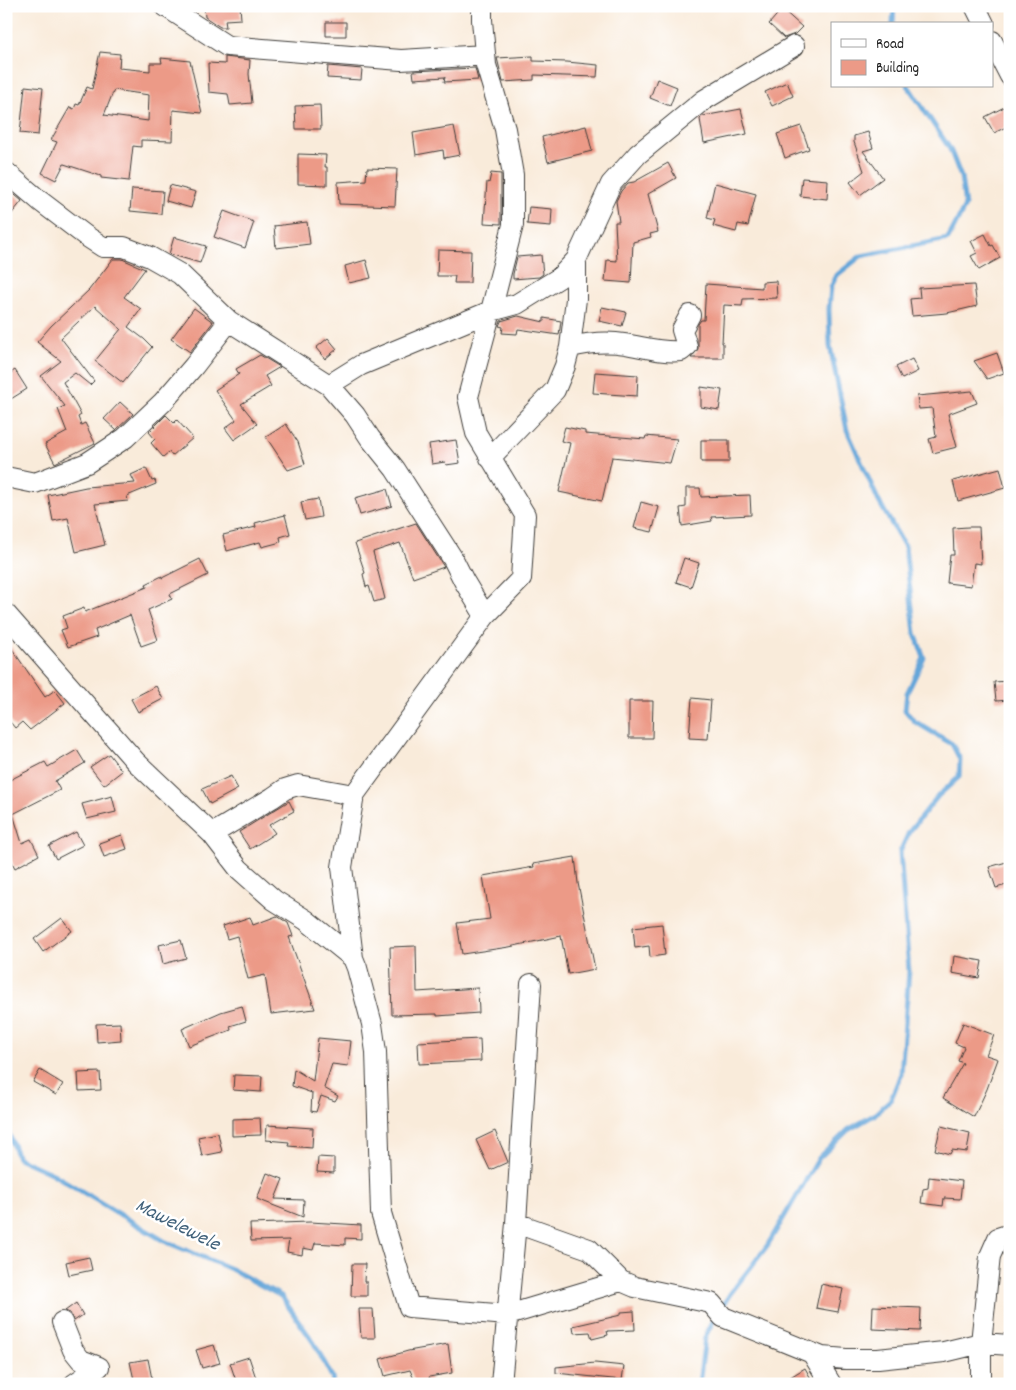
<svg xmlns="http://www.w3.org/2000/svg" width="1016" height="1390" font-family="Dekko,sans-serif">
<rect width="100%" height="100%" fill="#fff"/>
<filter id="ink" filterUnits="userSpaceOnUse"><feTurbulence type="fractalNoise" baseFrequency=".02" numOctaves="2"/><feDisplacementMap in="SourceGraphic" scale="10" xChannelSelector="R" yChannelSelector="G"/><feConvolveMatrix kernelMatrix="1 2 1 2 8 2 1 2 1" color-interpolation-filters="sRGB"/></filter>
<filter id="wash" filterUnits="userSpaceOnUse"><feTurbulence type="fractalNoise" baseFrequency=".0096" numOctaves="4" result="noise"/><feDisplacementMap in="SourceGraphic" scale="20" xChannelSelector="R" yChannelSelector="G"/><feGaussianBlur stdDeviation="1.12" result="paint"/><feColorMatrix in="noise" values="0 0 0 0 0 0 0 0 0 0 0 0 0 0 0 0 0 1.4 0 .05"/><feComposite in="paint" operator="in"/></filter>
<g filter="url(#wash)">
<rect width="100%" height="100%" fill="#f9ebda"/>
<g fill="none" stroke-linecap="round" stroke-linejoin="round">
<path stroke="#65a6d9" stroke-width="5" d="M893,24L894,6
M6,1105L8,1109V1132L18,1158L53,1174L164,1241L231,1269L281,1296L314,1343L332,1377L333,1384
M721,1308L730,1294L767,1246L819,1158L848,1130L874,1115L891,1099L901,1074L909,971L900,852L909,832L938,796L959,777L960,759L952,744L914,721L905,710L907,693L924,658L915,633L905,547L878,500L847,430L830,346L829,309L831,287L837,275L861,256L948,239L965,206L961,177L950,149L908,86
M699,1384L705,1337L716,1315"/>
</g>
<g id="blocks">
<path fill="#ec9a87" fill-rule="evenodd" d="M204,6H240L241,19L225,20L226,27H220L205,17Z
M782,9L802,27L795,34L784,38L769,24Z
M326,22H346V36H326Z
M100,52L120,54L119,68L150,71V63H162L161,58L190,61L202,113L173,110L172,141L141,140V147L133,146L129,181L101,178V176L64,164L56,180L42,173L57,142L51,140L70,107L74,109L76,104L79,105L87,87L92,89ZM114,90L149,95L148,121L104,115Z
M533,56V61L567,62L598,65L597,77L534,75V80L503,82L497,58Z
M225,57L250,60L249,74L252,103L230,105L228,94L209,92L208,63L225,64Z
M328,66L362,69L361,80L327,78Z
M475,68L478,80L444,82L445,77L414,79L413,71Z
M657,79L677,87L670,106L650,98Z
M787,82L793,96L772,106L765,92Z
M25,86L43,88L38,135L20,133Z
M1010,104V125L994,133L985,117Z
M320,105L321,129H296L295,106Z
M741,109L747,134L704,143L700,119L703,116Z
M454,126L460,155L444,158L443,150L416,155L413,133Z
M586,126L592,151L548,162L542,137Z
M801,126L809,149L785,158L777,134Z
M868,132L873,148L863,151L883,178L860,195L850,182L864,171L854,142V136Z
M298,154L326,155L325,167H327V185L298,184Z
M668,163L676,178L648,194L658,232L650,234L651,237L633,242L631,283L605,281L607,260L617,261L615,222H619L616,201L621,191L628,183L634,182Z
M367,168L397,169L395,206L339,204L338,182L366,180Z
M491,173L501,174V224L484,223L487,182L489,183Z
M802,178L828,180L827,199L800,196Z
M715,183L756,194L748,226L738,224L736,232L713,226L715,220L707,218Z
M170,185L196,192L191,208L166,201Z
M132,189L163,191L161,214L130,211Z
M9,190L22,201L6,221V193Z
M529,207L552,209L551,226L527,224Z
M224,211L254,222L245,248L214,237Z
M307,222L310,244L276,248L274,226Z
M985,234L991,246L993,245L1000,258L979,270L971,256L977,253L971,241Z
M174,237L206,246L200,263L169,254Z
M438,250L471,251L470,283H454L455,276H437Z
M541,255L543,274L539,277L513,279V274L517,257Z
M113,259H122L145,269L124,297L141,309L128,327L144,339L152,347L123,383L95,361L121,329L95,306L61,338L94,381L90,385L75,373L63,382L81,415L78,417L81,425L85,423L95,443L55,463L45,444L67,432L58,409L65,406L41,376L61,361L37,342L51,326L89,290Z
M366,260L371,278L349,283L345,266Z
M776,281L777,298L743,299L742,306L724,305L722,343H723V358H691L698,349V324L701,320H704L706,284L762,288V282Z
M974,285L977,306L947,313L912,316L910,299L920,298L919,288Z
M602,307L626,312L622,326L599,321Z
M194,308L213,322L190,352L171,339Z
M518,316L544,322V318L561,321L559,335L518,329L517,334L502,333L503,327L499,326L501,321Z
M328,338L337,349L325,359L316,348Z
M997,353L1004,373L987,379L974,361Z
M260,355L280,367L265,376L271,386L241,404L257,424L234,440L225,428L236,420L215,390L239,374L236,369Z
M912,359L918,371L902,379L896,367Z
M15,370L27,389L6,402V376Z
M595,372L638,375L637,396L593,393Z
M701,387L722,390L719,410L701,407Z
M972,391L977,403L948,414L957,447L933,453L929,439L936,437L932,408L919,409L917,396Z
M120,402L133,414L116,430L104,419Z
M166,415L174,423L177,420L193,438L172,456L169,452L163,457L151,443L155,439L149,432Z
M286,424L298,442L305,464L288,470L266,437Z
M565,427L585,431V434L645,439L646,436L677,439L670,463L612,457L602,501L559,492L570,443L561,441Z
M456,440L460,463L446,465L445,462L432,464L429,444Z
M701,440H729V462H701Z
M146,468L152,481L155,480L156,484L127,496L128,501L95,504L105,545L76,552L68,518L53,521L48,495L86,487L135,483L131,475Z
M1000,468L1005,488L958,501L953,481Z
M686,488H700L701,497L750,495L751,515L711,517L712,521L682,526L680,508L686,507Z
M387,489L392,506L360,515L355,498Z
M318,499L321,517L305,520L301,502Z
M641,502L659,507L652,532L634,528Z
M285,515L290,534L280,537L281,542L262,547L260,542L227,551L223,535L256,527L255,523Z
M416,523L444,567L413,578L400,543L373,552L385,599L374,602L369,586L366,587L363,574L365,573L355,543Z
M968,527H979L981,564L974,563L971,586L947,583L950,555H954L953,528Z
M684,558L699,563L691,587L676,582Z
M200,559L208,575L170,594L172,599L148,610L158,640L141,646L130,615L95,630L97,637L68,647L61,630L67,628L63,616L84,608L85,612L147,587L146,584L162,576V578Z
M6,640L45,697L55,690L65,703L30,730L22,722L15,728L6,717Z
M1009,681L1010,700L996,701L994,682Z
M156,686L163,699L138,712L131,699Z
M692,698L711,700L708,739L689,738Z
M629,701H653L652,738H629Z
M77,750L85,763L55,781L60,790L13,814L22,843L31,839L39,855L15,868L6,851V782L45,762L48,767Z
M109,754L122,771L104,785L90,767Z
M231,776L238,789L210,804L202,789Z
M112,796L116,812L87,819L82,804Z
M289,801L294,811L269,825L275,833L250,849L239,832Z
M76,832L83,845L56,859L49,846Z
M122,835L127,849L104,857L99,843Z
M575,857L578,883L595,969L568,974L561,936L509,947L462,954L457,923L490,919L483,876L534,867L533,864Z
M1010,861V884L996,888L989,867Z
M277,916L288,923L293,936L289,937L315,1009L271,1014L265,975L248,979L237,936L227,939L223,926L250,917L253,925Z
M62,918L72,931L43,952L34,939Z
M662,924L665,955L650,957L649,946L635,948L633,927Z
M181,940L186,958L163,964L159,945Z
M416,946L417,992L478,988L479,1013L437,1016V1014L392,1015L390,947Z
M954,956L982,961L979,978L952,973Z
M242,1006L246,1021L230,1026L231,1030L189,1046L182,1029L221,1012Z
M120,1023L121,1040L97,1042L96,1024Z
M963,1023L994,1035L986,1055L998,1059L987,1089L974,1117L943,1098L963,1063L958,1061L964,1047L955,1043Z
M318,1038L351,1041L348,1066L332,1064L324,1088L338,1096L335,1101L321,1096L316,1112L311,1111L312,1093L292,1086L294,1069L313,1081Z
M480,1039L481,1061L419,1064L418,1042Z
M40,1070L63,1084L56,1095L33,1082Z
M100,1072L101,1090L79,1091L78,1073Z
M234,1075L262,1076L261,1092L233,1090Z
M260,1118L261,1135L232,1136V1119Z
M267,1125L313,1128L312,1148L288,1146L289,1142L266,1140Z
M941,1126L970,1133L967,1152L952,1150L950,1154L935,1150Z
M495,1131L508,1162L490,1170L476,1140Z
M218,1133L222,1152L202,1156L198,1137Z
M318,1157L334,1158V1173L317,1172Z
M267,1173L283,1179L275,1199L304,1200L303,1217L257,1199Z
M929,1177L962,1181L960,1199L944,1198L943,1206L921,1203L923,1189L928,1188Z
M310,1222L361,1225V1239L345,1238V1245L315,1243L313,1250L303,1248L302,1255L287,1252L289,1240L251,1241L250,1224Z
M89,1257L92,1270L69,1275L66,1262Z
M352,1264H365L364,1282H367V1296H351Z
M821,1284L843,1289L838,1312L816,1308Z
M76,1303L83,1315L74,1321L70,1313L65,1311Z
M873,1306L921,1308L920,1331L872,1329Z
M359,1309H373L375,1338H361Z
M634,1311L635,1330L607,1331L608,1335L592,1339L590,1332L574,1333L573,1326L621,1315V1312Z
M448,1344L452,1373L429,1377L432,1384H416L410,1370L385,1376L380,1359L408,1351Z
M214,1345L220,1363L202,1368L196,1350Z
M249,1357L258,1384H237L230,1363Z
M148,1359L153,1384H135L130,1362Z
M595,1363L624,1366L622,1380L556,1373V1367Z
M805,1368L814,1384H779Z"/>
</g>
</g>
<g filter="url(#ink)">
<use href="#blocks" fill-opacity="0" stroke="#3d3b38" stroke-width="1"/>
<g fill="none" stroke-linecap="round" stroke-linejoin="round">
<defs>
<path id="minor" d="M165,6L227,46L401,60L485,55
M975,6L984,24
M992,41L1010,76
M6,172L40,201L86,236L103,247H124L150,257L180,274L229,321L329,385L355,415L370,438L395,469L453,559L464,581L485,616
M570,347L576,299V260
M329,385L361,365L491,311L513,225V175L505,129L486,65L482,20V6
M490,458L555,390L565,366L570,347C587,343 608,341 625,344C644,347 662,353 681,351L687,346L682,330L690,315
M6,477L35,483L87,463L125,438L163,402L194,366L229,321
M6,614L136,762L212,834L239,869L274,900L306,920L353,958L357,968L372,1024L376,1052L381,1213L409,1307L508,1315L621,1281
M212,834L272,798L285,789L298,785L354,795
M353,958L342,867L354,795L485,616L521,579L525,515L476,433L468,397L491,311L517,304L559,278L576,260L611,184L638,154L704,100L794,46
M516,1223L589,1249L621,1281L635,1287L711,1303L723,1317L822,1357L846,1359H878L944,1352L981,1343L1010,1345
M62,1322L73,1350L81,1360L99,1367L74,1384
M812,1353L831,1384
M501,1384L516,1223L531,984
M981,1384V1343L990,1256L998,1238L1010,1234"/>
</defs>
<use href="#minor" stroke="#3d3b38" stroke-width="22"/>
<use href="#minor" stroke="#fff" stroke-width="20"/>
</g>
</g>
<g text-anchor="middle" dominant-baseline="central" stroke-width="5" stroke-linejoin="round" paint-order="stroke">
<g font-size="20" font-style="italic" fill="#40617a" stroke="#fff">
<text transform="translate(177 1226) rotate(27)">Mawelewele</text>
</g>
</g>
<rect width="1016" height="1390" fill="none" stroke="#fff" stroke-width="25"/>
<rect x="831" y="22" width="162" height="65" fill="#ffffff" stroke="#a4a4a4"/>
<rect x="841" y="39" width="25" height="8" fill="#ffffff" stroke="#a4a4a4"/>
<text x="876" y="48" font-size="15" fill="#1c1c1c">Road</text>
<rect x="841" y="60" width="25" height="15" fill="#ec9a87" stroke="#a4a4a4"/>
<text x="876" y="72" font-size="15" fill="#1c1c1c">Building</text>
</svg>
